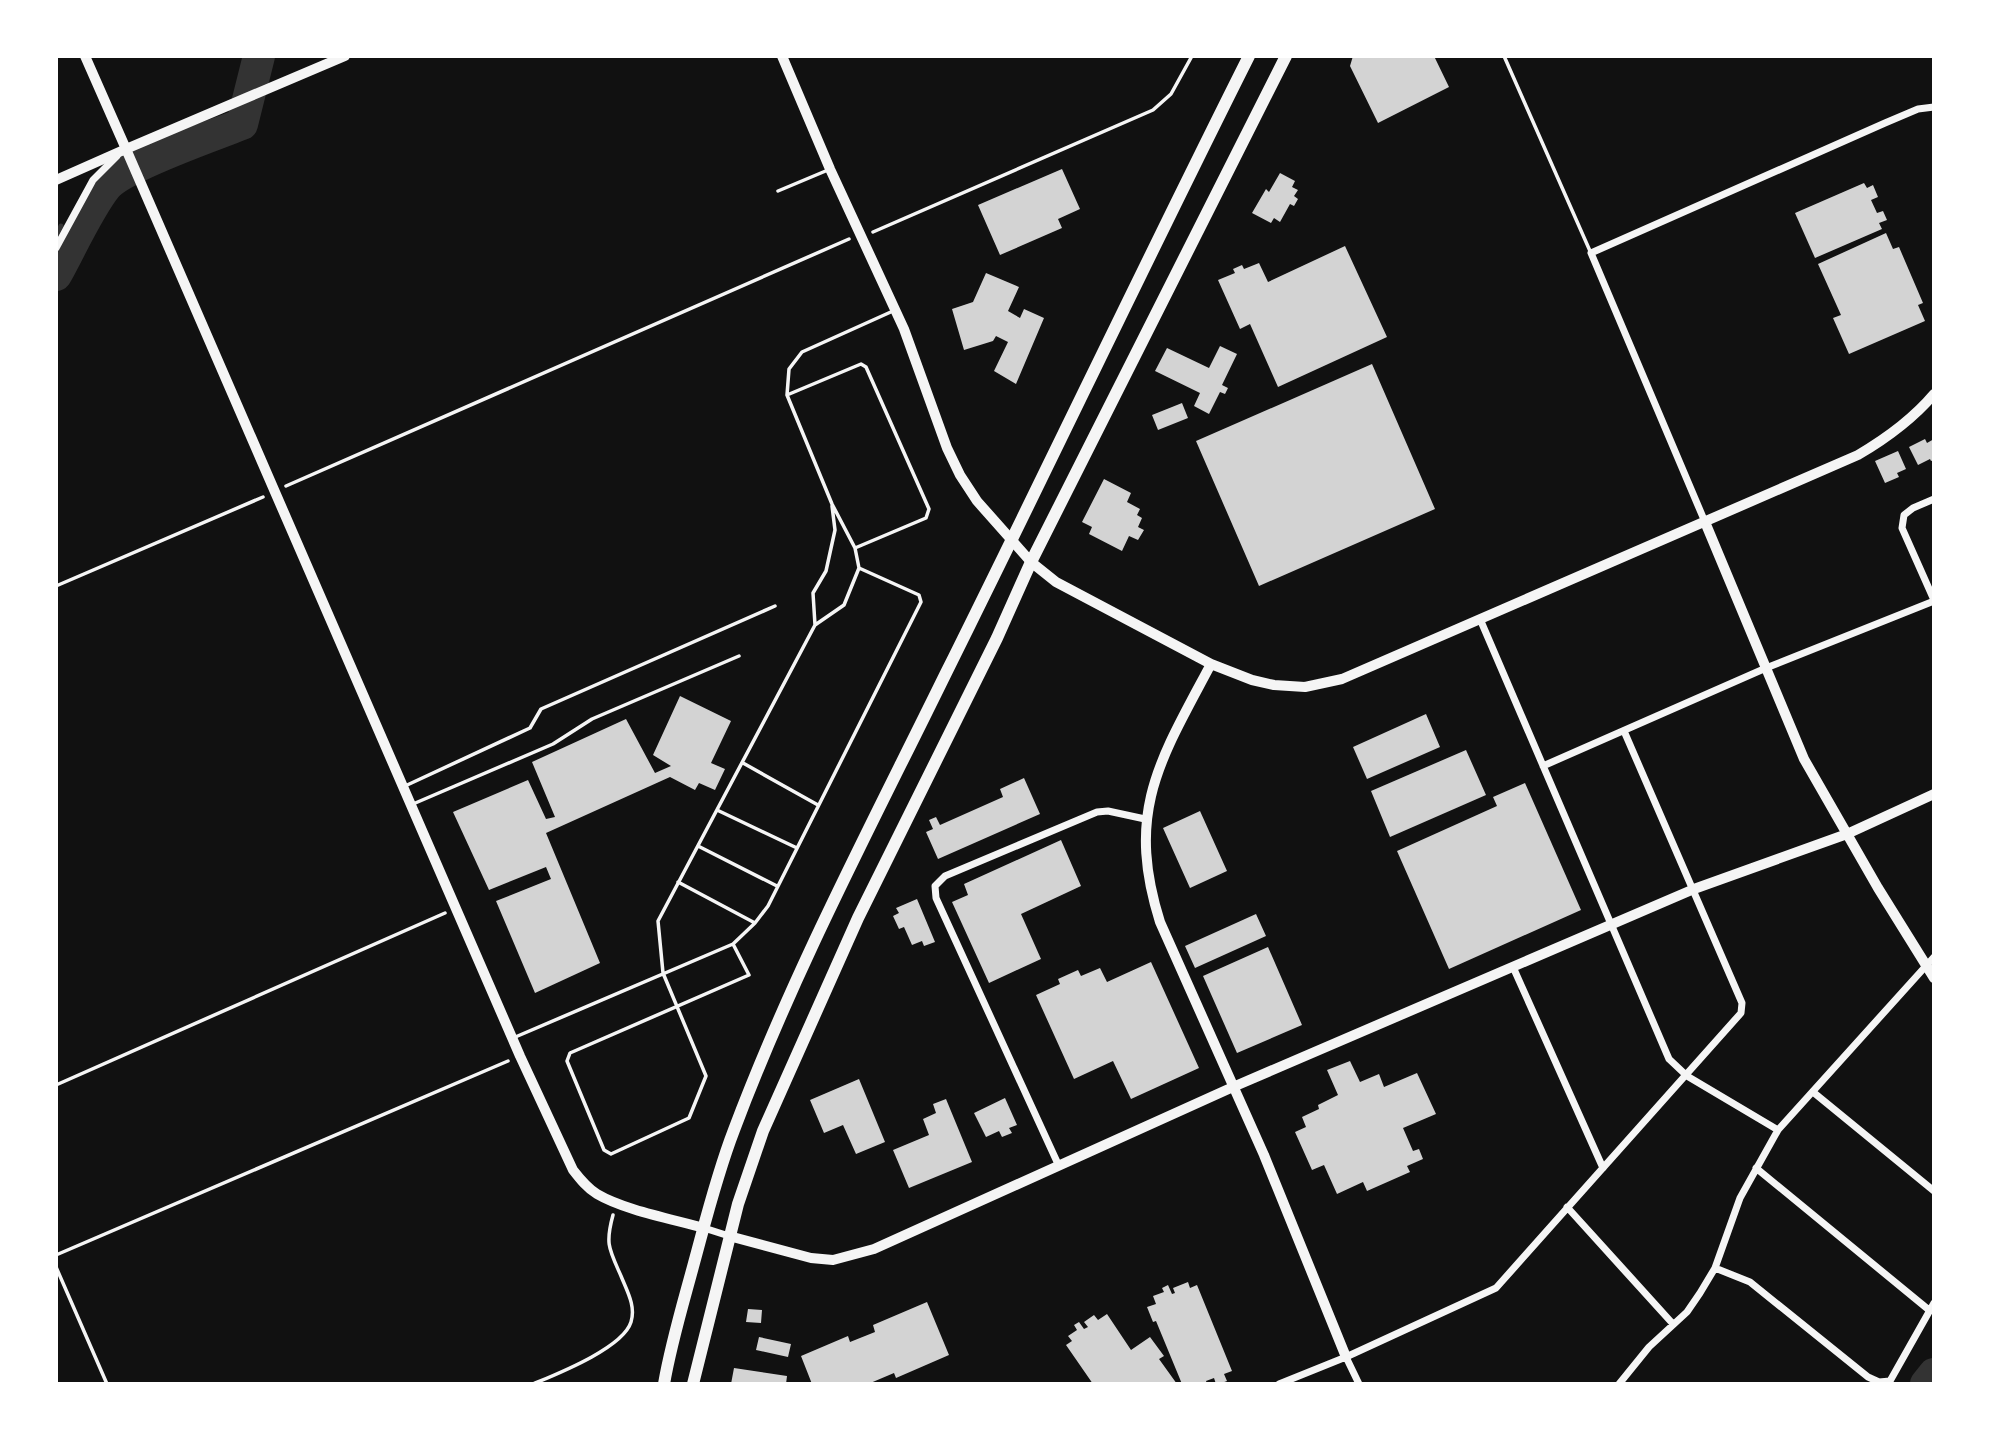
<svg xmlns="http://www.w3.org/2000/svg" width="1990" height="1440" font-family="Arial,sans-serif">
<rect width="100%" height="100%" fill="#111"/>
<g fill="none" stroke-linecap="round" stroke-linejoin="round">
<path stroke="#333" stroke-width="5" d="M56,235L61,226"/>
<path stroke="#333" stroke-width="32" d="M56,275C70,250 89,208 106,187C123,166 213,136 242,124L259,56
M1926,1384L1934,1374"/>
</g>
<path fill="#d3d3d3" d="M1353,56H1434L1449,87L1378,123L1350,66Z
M1062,169L1080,209L1058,219L1062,228L1000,255L978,205Z
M1280,173L1295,181L1292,187L1298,190L1294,196L1298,199L1294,206L1290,204L1280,222L1274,218L1271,223L1252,213L1266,189L1269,192Z
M1864,183L1867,188L1873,185L1878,197L1871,200L1877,213L1883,211L1887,220L1879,223L1882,229L1815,258L1795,213Z
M1886,233L1893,249L1899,247L1923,303L1918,305L1925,321L1849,354L1833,318L1841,315L1818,264Z
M1345,246L1387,337L1278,387L1250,324L1240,329L1218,280L1235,273L1233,269L1242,265L1244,269L1259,263L1268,282Z
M986,273L1019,287L1008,311L1020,318L1024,309L1044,318L1016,384L994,371L1008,342L996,336L993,341L964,350L952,309L973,302Z
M1220,346L1237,354L1222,385L1228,388L1225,394L1220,392L1209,414L1194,406L1200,393L1155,371L1167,348L1209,368Z
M1372,364L1435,509L1259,586L1196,441Z
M1182,403L1188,418L1158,430L1152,415Z
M1925,439L1927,443L1934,439V460L1931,461L1930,459L1918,465L1909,447Z
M1898,451L1906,469L1897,473L1899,477L1885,483L1875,461Z
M1104,479L1131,493L1127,502L1140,509L1137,515L1142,518L1138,527L1144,530L1138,540L1129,536L1122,551L1089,534L1092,527L1082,522Z
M680,696L731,721L711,763L725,769L715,790L699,783L695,790L670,777L546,833L600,963L535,993L496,901L551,879L546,867L489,890L453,812L528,780L546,819L555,817L532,762L626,719L655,773L671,766L653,755Z
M1426,714L1440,747L1367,779L1353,747Z
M1466,750L1486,795L1390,837L1371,791Z
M1024,778L1040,814L938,859L926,832L933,829L929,820L936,817L940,825L1003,797L1000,789Z
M1525,783L1581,910L1449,969L1397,851L1497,806L1493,797Z
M1200,811L1227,871L1190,888L1163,828Z
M1061,840L1081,886L1021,914L1041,959L989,983L952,902L968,895L964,884Z
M917,899L935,942L924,946L922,941L912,945L904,927L899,929L893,916L899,913L896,908Z
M1256,914L1266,936L1195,968L1185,946Z
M1268,947L1302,1025L1237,1053L1203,976Z
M1151,962L1199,1068L1131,1099L1113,1061L1074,1079L1036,995L1060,984L1058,979L1078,970L1081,976L1100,968L1107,982Z
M1350,1061L1360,1082L1379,1074L1384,1087L1417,1073L1436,1114L1403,1128L1413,1151L1419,1149L1423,1159L1407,1166L1410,1172L1367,1191L1363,1182L1337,1194L1324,1165L1312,1170L1295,1132L1306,1127L1302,1117L1319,1109L1318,1105L1338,1095L1327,1070Z
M859,1079L885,1142L856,1154L843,1125L824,1133L810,1100Z
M1005,1098L1017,1125L1009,1128L1012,1133L1002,1137L999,1131L986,1137L974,1113Z
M946,1099L972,1162L909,1188L893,1150L929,1135L923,1119L936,1113L933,1104Z
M1188,1282L1190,1288L1197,1285L1232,1371L1224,1374L1227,1381L1219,1384H1216L1214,1378L1206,1381L1207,1384H1182L1156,1321L1153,1322L1147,1307L1156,1304L1153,1296L1164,1292L1162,1288L1168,1285L1172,1294L1175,1293L1173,1288Z
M927,1302L949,1355L896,1378L894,1373L868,1384H812L801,1356L848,1336L850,1342L875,1332L873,1325Z
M748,1309L762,1310L761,1323L746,1322Z
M1107,1314L1131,1350L1150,1337L1164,1356L1159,1359L1177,1384H1093L1066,1345L1072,1341L1068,1336L1077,1330L1074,1325L1079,1322L1084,1329L1088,1327L1084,1322L1094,1315L1098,1320Z
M759,1337L791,1344L788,1357L756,1350Z
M734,1368L787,1376L786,1384H731Z"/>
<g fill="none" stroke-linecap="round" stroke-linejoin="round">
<path stroke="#f5f5f5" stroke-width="3.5" d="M873,232L1153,110L1171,94L1192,56
M286,486L849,239
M56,586L263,497
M56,1085L445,913
M56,1255L508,1061
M56,1267L107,1384
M533,1384C557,1374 623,1348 631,1322C636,1306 627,1291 621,1276C609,1249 605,1244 613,1215"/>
<path stroke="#f5f5f5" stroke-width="3.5" d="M1504,56L1590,251
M778,191L828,170
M787,395L861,364L866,367L929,509L926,518L855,548
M815,625L813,593L826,571L835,530L832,506
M743,763L818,805
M405,786L530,728L541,709L775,606
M413,804L553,744L592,719L739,656
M717,810L797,848
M698,846L777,886
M678,882L755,923
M733,944L749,975L570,1053L567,1061L604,1150L611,1154L689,1118L706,1076L663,973L658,921L815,625L844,605L859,568L855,548L832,504L787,395L789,369L802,352L893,311
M513,1038L733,944L755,923L768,906L921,602L919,595L859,568"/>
<path stroke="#f5f5f5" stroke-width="7" d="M56,248L93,180L117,156
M1934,499L1913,508L1904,515L1902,528L1934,600
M1705,522L1591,253L1885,123L1918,109L1934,107
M1480,619L1669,1059L1687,1076L1778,1130
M1543,766L1766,668L1934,601
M1513,967L1603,1168
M1813,1092L1934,1191
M1058,1164L936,898L935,886L945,876L1097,812L1108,811L1145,819
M1756,1168L1929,1310
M1567,1207L1673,1324
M704,1228L729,1236
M1715,1268L1750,1282L1868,1377L1879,1382L1890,1381L1934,1303
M1346,1357L1359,1384
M1279,1384L1346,1357L1496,1288L1741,1013L1742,1003L1624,731
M1619,1384L1649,1347L1687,1312L1700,1293L1715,1268L1740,1198L1778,1130L1934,957"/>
<path stroke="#f5f5f5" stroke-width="10" d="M782,56L830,169L904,329L947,448L960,475L977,501L1031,562L1056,582L1211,664L1252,680L1274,685L1305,687L1342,679L1858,455C1887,438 1912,420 1934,394
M56,180L126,149L520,1056L573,1170C580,1179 587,1188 597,1194C624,1210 672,1219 704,1228
M1705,522L1804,759L1878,888L1934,978
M1211,664C1160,760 1125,811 1160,922L1264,1155L1346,1357
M729,1236L811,1258L833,1260L874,1249L1233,1087L1694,889L1847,834L1934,794"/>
<path stroke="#f5f5f5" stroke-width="10" d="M85,56L126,149L345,56"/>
<path stroke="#f5f5f5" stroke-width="12" d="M664,1384C671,1343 683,1304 694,1263C706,1219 717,1174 734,1130C793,973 872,824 946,673C1048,468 1146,261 1249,56
M693,1384L738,1204L763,1131L858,918L997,638L1031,562L1286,56"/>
</g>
<rect width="1990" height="1440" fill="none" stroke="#ffffff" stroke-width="116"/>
</svg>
